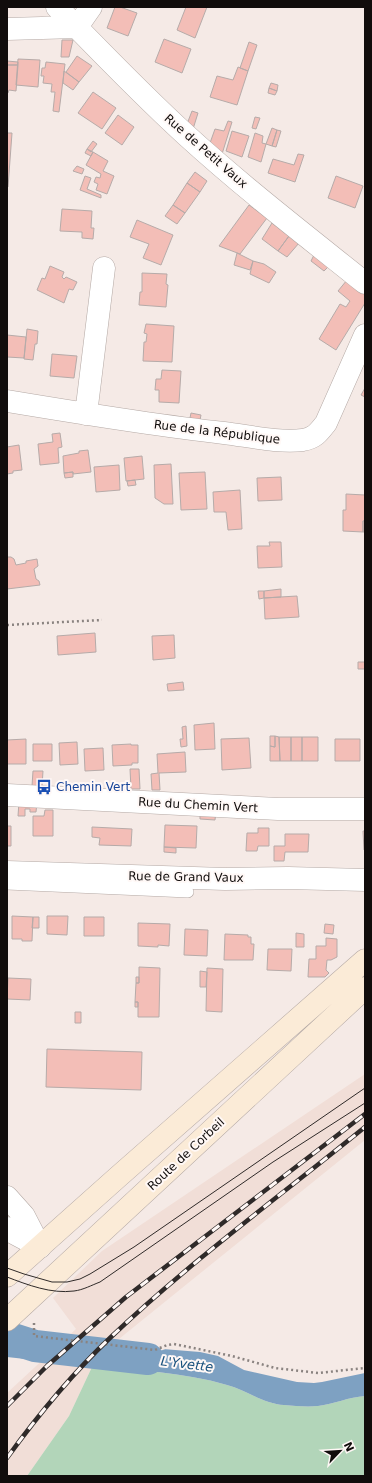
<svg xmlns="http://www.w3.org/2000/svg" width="372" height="1483" font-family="'DejaVu Sans',sans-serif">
<rect width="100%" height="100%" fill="#f5eae6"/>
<path fill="#f1ded7" d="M365,1074V1140L114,1343L92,1367L69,1416L27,1476H7V1393L76,1329L53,1298L102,1251Z"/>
<path fill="#b2d5b9" d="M92,1367C137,1370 183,1372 227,1385C246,1390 264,1404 284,1405C295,1406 307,1407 318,1406C334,1404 349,1397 365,1396V1476H27L69,1416Z"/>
<path fill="#7ea1c2" d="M14,1332L28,1337L64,1340L43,1361L7,1357V1338Z
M113,1345L200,1352L218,1356L244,1370L297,1382L314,1383L322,1382L365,1373V1396C349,1397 334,1404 318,1406C307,1407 295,1406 284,1405C264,1404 246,1390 227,1385C183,1372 137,1370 92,1367Z"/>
<path fill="#f5eae6" d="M30,1335L64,1338L66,1340L63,1344L29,1340Z
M113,1343L168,1347V1348L155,1353L107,1348Z"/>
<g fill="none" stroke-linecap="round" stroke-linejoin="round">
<path stroke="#7ea1c2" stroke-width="32" d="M7,1337L35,1346L148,1359"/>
</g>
<path fill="#f3beb7" stroke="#b6aba9" d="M115,7H120L137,13L128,36L107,28Z
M186,7H207L195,38L177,30Z
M164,39L191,49L182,73L155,62Z
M62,40H73L69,57H61Z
M249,42L257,45L248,71L240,68Z
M77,56L92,66L79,82L66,72Z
M18,59L40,60L38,87L16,85Z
M7,61L18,62V65H7Z
M46,62L65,64L59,112L53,111L55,92H51L52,84L43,83L44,76H41L42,68H45Z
M7,65H18L16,91L9,90L8,93H7Z
M238,67L248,71L237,105L210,97L217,76L233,80Z
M64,71L79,82L73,90L63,83Z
M271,83L278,85L277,91L269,88Z
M269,88L277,91L275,95L268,93Z
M93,92L116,108L102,129L78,113Z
M192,111L198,113L193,129L187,124Z
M118,115L134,127L122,145L105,133Z
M255,117L260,118L256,129L252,128Z
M228,121L232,122L222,154L210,143L215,129L224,131Z
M272,128L277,130L272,146L266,144Z
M277,130L281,131L276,147L272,146Z
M232,131L249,136L242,157L226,151Z
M7,133H12L8,187L7,186Z
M255,133L263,136L262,143L266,144L261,162L248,157Z
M93,141L97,144L91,152L87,149Z
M87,149L93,152L91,156L85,153Z
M93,152L108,161L103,171L114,176L107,194L96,190L98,184L94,182L96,177L100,178L101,174L86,165Z
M298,154L304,155L295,182L268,173L273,159L294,165Z
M77,166L84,169L82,174L73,171Z
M195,172L207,181L200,192L187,183Z
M85,176L91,178L87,189L101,195V198L80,190Z
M336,176L363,186L355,208L328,198Z
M187,183L200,192L185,213L173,205Z
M173,205L185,213L177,224L165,216Z
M249,205L267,218L240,254L219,246Z
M62,209L92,211L91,228H94L93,239L82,238V232L60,231Z
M137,220L173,235L161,265L143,258L149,244L130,237Z
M272,223L289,236L278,251L262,239Z
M289,236L299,243L287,257L278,251Z
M237,253L253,261L250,270L234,265Z
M314,255L329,266L324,271L311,261Z
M253,261L264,264L276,272L269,283L250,274Z
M50,266L64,272L62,277L64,279L66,277L77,282L73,290L69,289L64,303L37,290L42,278L45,279Z
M142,273L167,274L166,284L168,285L166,307L139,305L140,292H142Z
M347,280L365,294V303L336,350L319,339L340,304L346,307L350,301L338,291Z
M146,324L174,326L172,362L143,361L144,342H146L147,334L144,333Z
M27,329L38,331L37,344H35L33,360L24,359Z
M7,335L26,337L24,358L7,357Z
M52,354L77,356L74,378L50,376Z
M162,370L181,371L179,403L159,402V390H155L156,379H161Z
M365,388V397L361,395Z
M191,413L201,415L200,420L190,418Z
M60,433L62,447L58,448L59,463L40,465L38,444L53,442L52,434Z
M19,445L22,470L13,471V473L7,474V447Z
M88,450L91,472L73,474V472L64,473L63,456L79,453V451Z
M142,456L144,479L126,481L124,458Z
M171,464L173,504H164L155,498L154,465Z
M119,465L120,490L96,492L94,467Z
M73,472V477L65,478L64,473Z
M205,472L207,509L181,510L179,473Z
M281,477L282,500L258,501L257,478Z
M135,480L136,485L128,486L127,481Z
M240,490L242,529L228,530L226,512H214L213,492Z
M346,494L365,495V521H363V532L343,531V510H346Z
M363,521H365V532H363Z
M269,542H281L282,567L258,568L257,546H270Z
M7,557H11L14,559L16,565L26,563V561L37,559L38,566L34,569L36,579L39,581L40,585L7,589Z
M281,589V597L264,598V591Z
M258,591H264V598L259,599Z
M297,596L299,617L265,619L264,598Z
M95,633L96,652L58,655L57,636Z
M174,635L175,658L153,660L152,636Z
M358,662H365V669H358Z
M183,682L184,690L168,691L167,684Z
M214,723L215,749L195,750L194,725Z
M186,726L187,746L181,747L180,739H183L182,727Z
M270,736H275V747L270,746Z
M275,736L279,737L280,761H270V746L275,747Z
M279,737H291V761H280Z
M291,737H302V761H291Z
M302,737H318V761H302Z
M249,738L251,768L222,770L221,739Z
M26,739V764H7V740Z
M335,739H360V761H335Z
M77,742L78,764L60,765L59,743Z
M33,744H52V761H33Z
M131,744V745H138V763H132V765L113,766L112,745Z
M103,748L104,770L85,771L84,749Z
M185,752L186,772L159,773L160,790H152L151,774L158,773L157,754Z
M130,769H139L140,789H131Z
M33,771H43L42,786H32Z
M19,802H37L36,812H30V809H25V816H18Z
M45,810H53V836H33V816H44Z
M200,810L216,811L215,820L200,819Z
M165,825L197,826L196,848L164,847Z
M7,826H11V846H7Z
M92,827L132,829L131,846L99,845L100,838L92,837Z
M258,828H269V846H258L257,851H246L247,833H258Z
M363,831H365V850H364Z
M285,834H309L308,852H285L284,861H274V846H285Z
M164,847L176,848V853L164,852Z
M12,916L33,917L32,941H22V939H12Z
M47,916H68L67,935L47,934Z
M33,917H39V928H32Z
M84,917H104V936H84Z
M138,923L170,924L169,946L158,945V947L138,946Z
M325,924L334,925L333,934L324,933Z
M185,929L208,930L207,956L184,955Z
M296,933L304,934V947H296Z
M225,934L248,935V937H251V944H254L253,960H224Z
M326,938L337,939V957L331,960H327L326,970L329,973L325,977H308L309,959H316V946H326Z
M268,949H292L291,971L267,970Z
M139,967L160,968L159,1017H138V1002H135L136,983H139Z
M207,968L223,969L222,1012L206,1011Z
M200,971L207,972L206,987H200Z
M136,977H139V983H136Z
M8,978L31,979L30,1000L7,999Z
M135,1002H138V1007H135Z
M75,1012H81V1023H75Z
M47,1049L142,1052L141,1090L46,1087Z"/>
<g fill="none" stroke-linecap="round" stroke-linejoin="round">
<defs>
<path id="lane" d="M7,884L188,892"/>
<path id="street" d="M57,7C99,50 141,94 186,135C243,187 305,235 365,283
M77,27L91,7
M7,29L77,27
M7,401C79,413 151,425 224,433C249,436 278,443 303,440C315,438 319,432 326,423L365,335
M86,414L104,268
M7,795L278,809H365
M7,872L225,879L288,878L365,880
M7,1197L24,1216L40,1247
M7,1228L10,1231L40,1247"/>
<path id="secondary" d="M7,1276L119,1176L365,960
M7,1320L365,988"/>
</defs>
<use href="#lane" stroke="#b4a9a5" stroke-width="12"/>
<use href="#street" stroke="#b4a9a5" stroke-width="23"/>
<use href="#secondary" stroke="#b4a9a5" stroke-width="23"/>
<path stroke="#8a8380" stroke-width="2.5" stroke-dasharray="2 3" stroke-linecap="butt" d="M7,625L102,620
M34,1323V1336L155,1350L167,1345L174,1344L232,1356L275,1368L318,1373L365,1368"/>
<use href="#lane" stroke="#fff" stroke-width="11"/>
<use href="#street" stroke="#fff" stroke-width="22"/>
<use href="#secondary" stroke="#fbebd7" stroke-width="22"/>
<path stroke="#2f2a29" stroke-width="1" d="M7,1268L24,1274L52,1282H67L80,1279L90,1274L134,1247L365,1088
M7,1277C28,1285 51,1294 74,1291C83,1290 92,1285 100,1282L273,1162L365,1103"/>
<defs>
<path id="rail" d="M7,1406L47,1366L126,1297L365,1114
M7,1458C38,1415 73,1373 111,1337C191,1261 280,1196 365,1127"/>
</defs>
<use href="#rail" stroke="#2f2a29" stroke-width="4.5"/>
<use href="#rail" stroke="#fff8f6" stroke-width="3" stroke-dasharray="9" stroke-linecap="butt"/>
</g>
<defs>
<symbol id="bus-bare" viewBox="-9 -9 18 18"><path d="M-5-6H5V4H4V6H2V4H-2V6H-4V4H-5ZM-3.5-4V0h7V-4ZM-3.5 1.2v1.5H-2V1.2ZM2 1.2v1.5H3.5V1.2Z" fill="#1a4fb4" stroke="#fff8f6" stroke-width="2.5" paint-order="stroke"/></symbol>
</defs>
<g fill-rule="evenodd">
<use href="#bus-bare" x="33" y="776" width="22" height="22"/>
</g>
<g text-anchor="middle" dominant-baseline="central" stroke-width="4" stroke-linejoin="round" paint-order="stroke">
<g font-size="12" fill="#110d0c" stroke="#fff8f6">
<text transform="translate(206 151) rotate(41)">Rue de Petit Vaux</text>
<text transform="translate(217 432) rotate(7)">Rue de la République</text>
<text transform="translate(198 805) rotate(3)">Rue du Chemin Vert</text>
<text transform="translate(186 877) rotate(1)">Rue de Grand Vaux</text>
<text transform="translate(186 1154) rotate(-43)">Route de Corbeil</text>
</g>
<g font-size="12" fill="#164399" stroke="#fff8f6" text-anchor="start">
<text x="56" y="787">Chemin Vert</text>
</g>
<g font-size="13" font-style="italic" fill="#19517d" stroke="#fff8f6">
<text transform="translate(187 1364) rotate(7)">L'Yvette</text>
</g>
</g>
<rect width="372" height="1483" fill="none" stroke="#110d0c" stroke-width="16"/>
<g transform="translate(340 1451) rotate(65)" stroke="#fff8f6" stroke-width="3" paint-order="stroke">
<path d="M0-3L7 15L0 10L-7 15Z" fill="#110d0c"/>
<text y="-6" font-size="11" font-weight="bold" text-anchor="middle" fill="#110d0c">N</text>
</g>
</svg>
